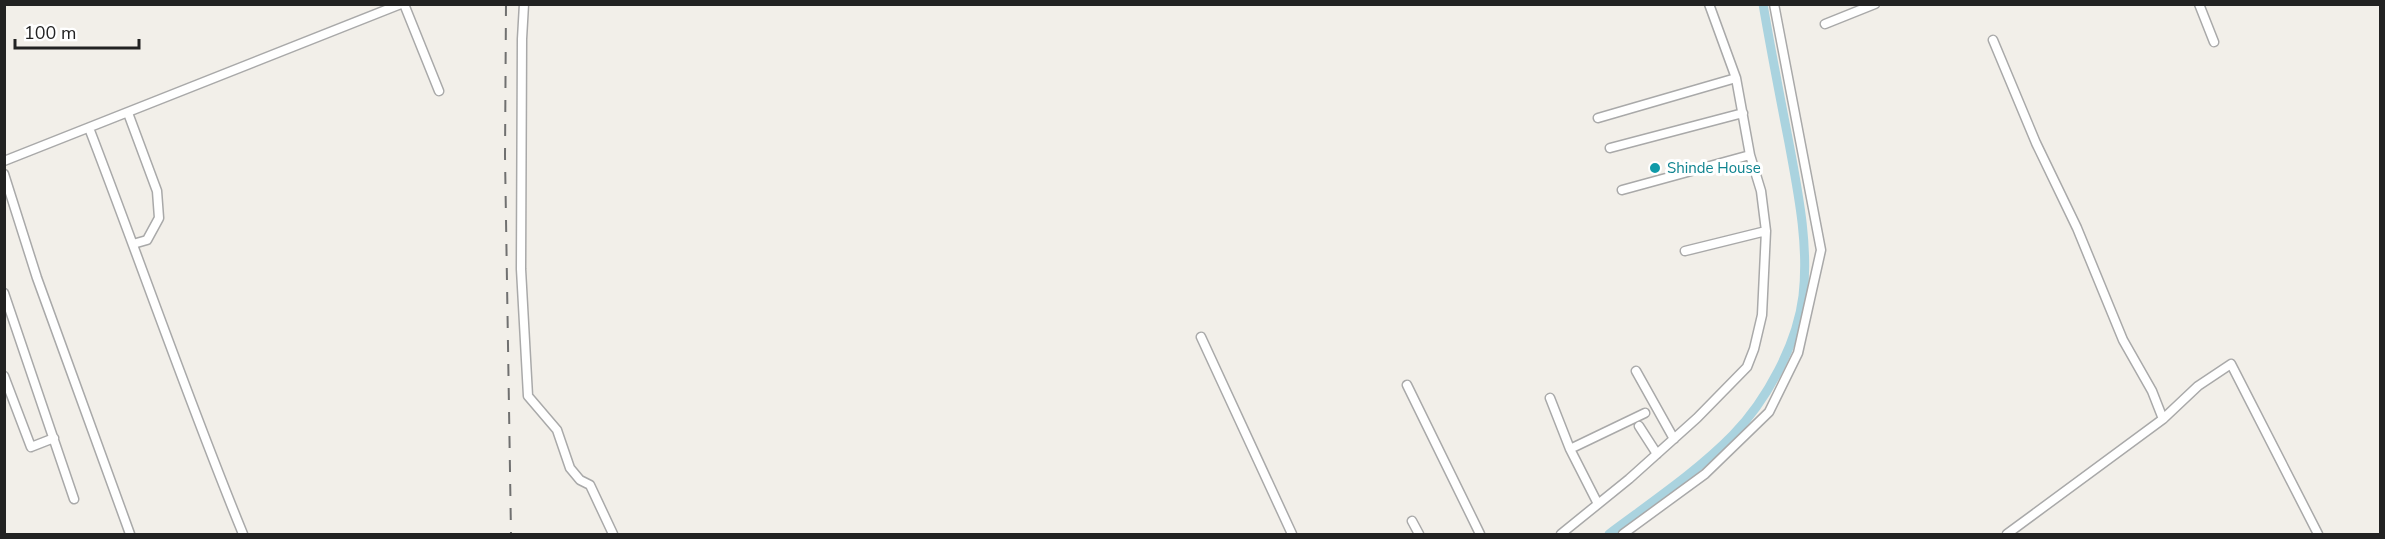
<svg xmlns="http://www.w3.org/2000/svg" width="2385" height="539" font-family="'Nunito Sans',sans-serif">
<rect width="100%" height="100%" fill="#f2efe9"/>
<g fill="none" stroke-linecap="round" stroke-linejoin="round">
<path stroke="#aad3df" stroke-width="9" d="M1609,534C1649,504 1698,471 1733,435C1767,400 1797,344 1803,296C1809,245 1798,192 1789,143C1780,97 1771,51 1763,4"/>
<defs>
<path id="minor" d="M404,4L439,91
M524,4L522,39L521,269L528,396L557,430L570,468L580,480L590,485L613,534
M2199,4L2214,42
M1825,24L1875,4
M1993,40L2036,143L2077,228L2123,340L2152,391L2163,419
M128,113L157,191L159,218L147,240L133,244
M1598,118L1736,78
M89,128C141,263 188,400 243,534
M1610,148L1743,113
M4,161L401,4
M4,174L37,278L130,534
M1622,190L1750,155
M1685,251L1766,231
M4,293L74,499
M1201,337L1292,534
M1636,371L1674,439
M4,376L31,447L54,438
M1407,385L1480,534
M1550,398L1570,449L1598,504
M1639,426L1657,454
M1570,449L1645,413
M1412,521L1419,534
M1561,534L1629,479L1697,418L1747,367L1754,349L1762,315L1766,231L1761,191L1750,155L1736,78L1709,4
M1623,534L1705,474L1769,412L1798,353L1821,250L1774,4
M2007,534L2163,419L2198,386L2231,364L2318,534"/>
</defs>
<use href="#minor" stroke="#a9a9a9" stroke-width="11"/>
<use href="#minor" stroke="#fff" stroke-width="8"/>
<path stroke="#707070" stroke-width="2" stroke-dasharray="12 12" stroke-linecap="butt" d="M506,4L505,156L511,534"/>
</g>
<circle fill="#0f9aa8" stroke="#fff" stroke-width="2" cx="1655" cy="168" r="6"/>
<g text-anchor="middle" dominant-baseline="central" stroke-width="6" stroke-linejoin="round" paint-order="stroke">
<g font-size="15" fill="#0d838f" stroke="#fff" text-anchor="start">
<text x="1667" y="168">Shinde House</text>
</g>
</g>
<rect width="2385" height="539" fill="none" stroke="#222222" stroke-width="12"/>
<path d="M15 39v9h124v-9" fill="none" stroke="#222222" stroke-width="3"/>
<text x="24" y="39" font-size="18" fill="#222222" stroke="#ffffff" stroke-width="4.5" paint-order="stroke">100 m</text>
</svg>
